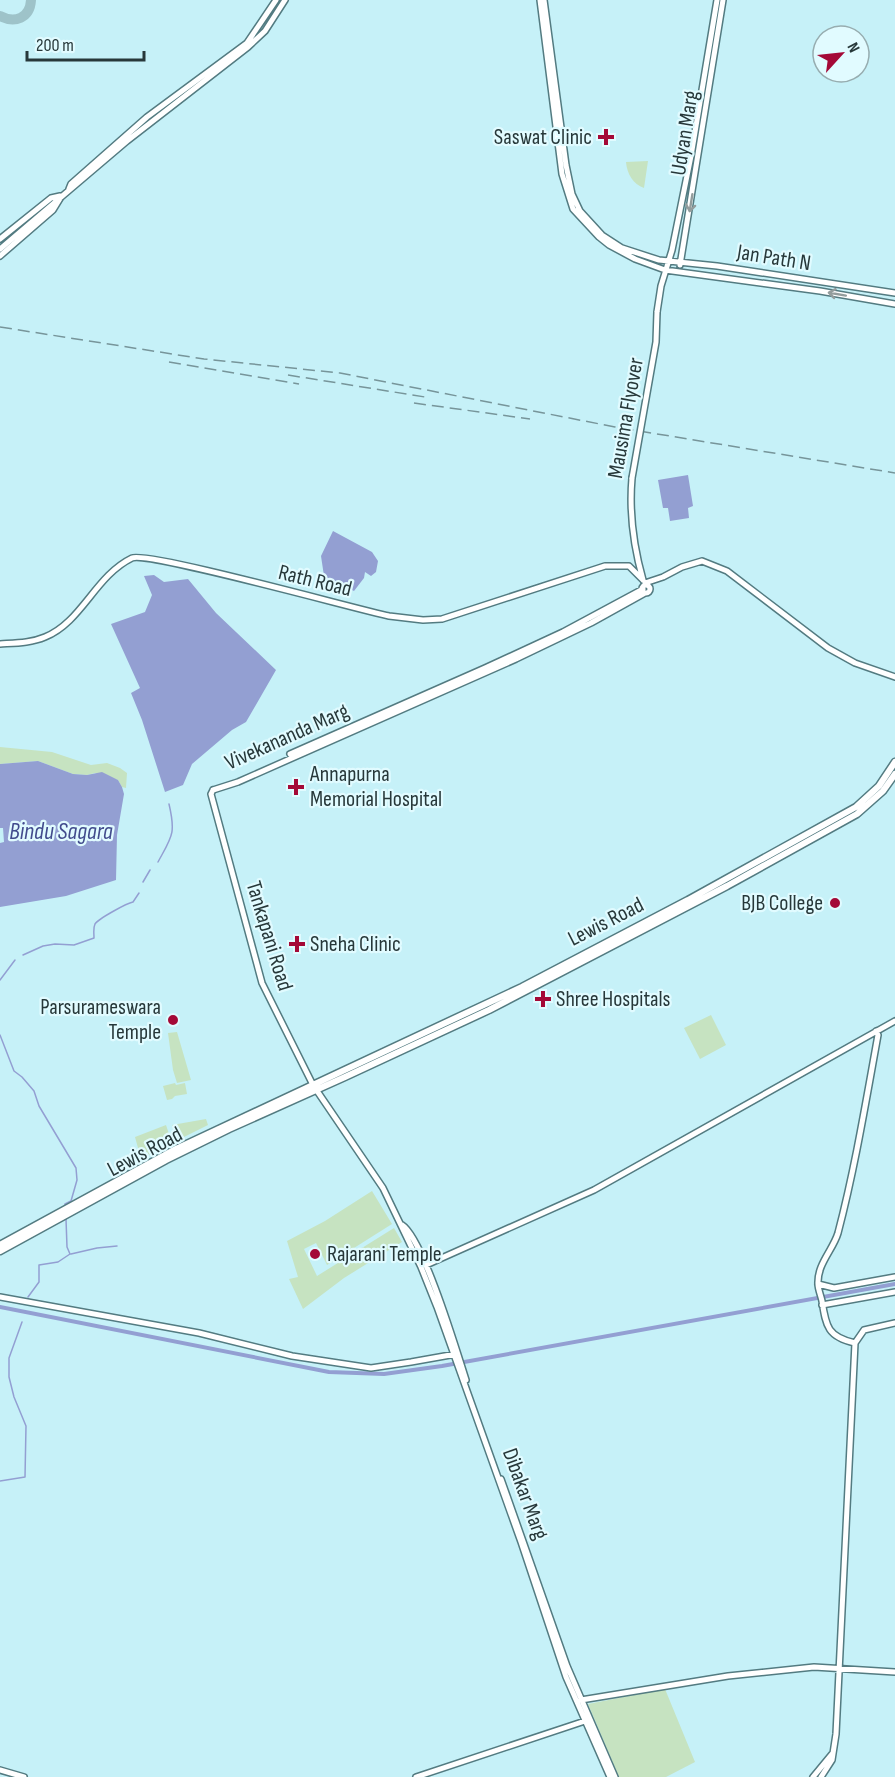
<svg xmlns="http://www.w3.org/2000/svg" width="895" height="1777" font-family="'Sofia Sans Condensed',sans-serif">
<rect width="100%" height="100%" fill="#c6f1f8"/>
<path fill="#c6e3c1" d="M648,161L644,188C633,184 627,174 626,162Z
M0,747L52,752L91,765L107,763L120,768L127,773L126,788L122,787L118,780L95,773L87,775L73,774L38,761L0,764Z
M711,1015L726,1045L700,1059L684,1028Z
M177,1032L191,1080L177,1083L173,1070L168,1033Z
M175,1083L176,1085L185,1083L187,1094L175,1096L172,1099L167,1100L163,1086Z
M206,1119L208,1125L176,1141L172,1125Z
M166,1125L172,1143L149,1155L147,1152L137,1156L138,1148L135,1137Z
M372,1191L392,1224L327,1265L316,1243L304,1249L317,1276L394,1228L402,1242L344,1278L303,1309L289,1279L298,1277L287,1241L325,1221Z
M665,1689L695,1762L666,1777H619L588,1704Z"/>
<path fill="#939fd2" d="M688,475L693,506L688,508L689,518L670,521L668,508H663L658,480Z
M333,531L372,552L378,561L376,572L371,576L365,572L364,578L354,591L324,576L321,556Z
M154,575L164,582L188,579L216,613L276,670L246,722L232,730L192,764L183,785L165,792L142,720L131,693L140,688L111,624L145,612L152,595L144,576Z
M38,761L73,774L87,775L102,772L118,780L122,787L124,794L117,835L116,880L66,896L0,907V843L4,842L3,828H0V764Z"/>
<g fill="none" stroke-linecap="round" stroke-linejoin="round">
<path stroke="#939fd2" stroke-width="1.5" d="M158,862C172,836 176,834 169,804
M143,882L150,870
M23,955L43,946L55,944L74,945L94,938C94,933 93,928 95,924C98,919 127,903 133,902L139,893
M0,980L15,960
M0,1035L14,1071L22,1077L34,1091L39,1106L76,1168L77,1180L71,1201L65,1204V1208
M71,1254L97,1248L117,1246
M28,1297L39,1282V1265L58,1262L70,1254L67,1247L66,1219
M0,1481L25,1477L26,1426L14,1397L9,1377V1358L22,1322"/>
<path stroke="#939fd2" stroke-width="4" d="M0,1307L329,1372L384,1374L442,1366L895,1284"/>
<path stroke="#9ec3c9" stroke-width="10" d="M0,16C15,24 30,18 31,0"/>
<defs>
<path id="secondary" d="M540,0L562,174L573,209L599,237L609,245L635,259L665,270L820,291L895,304
M544,0L566,165L572,194L580,211L602,235L622,248L659,260L717,266L895,293
M69,189L71,184L147,117L247,43L276,0
M0,239L51,198L60,196
M0,249L127,141L248,47L265,31L285,0
M0,256L53,210L61,197
M680,265L723,0
M657,312L661,286L672,250L691,156L717,0
M632,478C629,512 634,548 643,580
M645,583L663,577L682,567L702,561L727,571L828,648L855,663L895,677
M642 589a4 4 0 1 1 8 0a4 4 0 1 1-8 0Z
M0,644C15,643 31,643 45,637C82,622 95,576 132,558C147,551 356,609 389,616L423,620L442,619L605,566H629L643,580
M290,754L485,668L563,632L643,589
M213,790L211,794L262,983L313,1085L383,1188L421,1267L437,1307L521,1542L566,1677L610,1777
M213,790L238,782L516,659L591,623L645,593
M402,1225C423,1238 457,1352 466,1380
M426,1265L594,1190L895,1021
M818,1284L834,1288L895,1277
M0,1297L199,1333L292,1356L371,1368L411,1362L456,1354
M822,1305L895,1292
M855,1343C828,1337 826,1327 822,1301C821,1296 818,1289 818,1284C817,1264 833,1250 838,1233C855,1168 866,1101 878,1035L876,1031
M501,1479L567,1666L615,1777
M581,1700L728,1676L814,1667L895,1672
M0,1770L24,1777
M416,1777L585,1721
M813,1777L832,1754
M821,1777L832,1760L836,1734L855,1343L864,1330L895,1323"/>
<path id="primary" d="M0,1245L176,1149L522,987L688,900L856,807L879,786L895,762
M0,1251L166,1160L229,1129L345,1077L489,1010L727,886L857,814L883,791L895,774"/>
</defs>
<use href="#secondary" stroke="#537b81" stroke-width="8"/>
<use href="#primary" stroke="#537b81" stroke-width="9"/>
<use href="#secondary" stroke="#fff" stroke-width="5"/>
<use href="#primary" stroke="#fff" stroke-width="6"/>
<path stroke="#77959a" stroke-width="1.5" stroke-dasharray="12 6" stroke-linecap="butt" d="M0,327L204,359L340,373L615,427L895,473
M169,362L299,384
M288,375L425,397
M414,403L530,419"/>
<defs>
<path id="secondary-bridge" d="M632,478L656,342L657,312"/>
</defs>
<use href="#secondary-bridge" stroke="#537b81" stroke-width="8" stroke-linecap="butt"/>
<use href="#secondary-bridge" stroke="#fff" stroke-width="5"/>
</g>
<defs><path id="oneway-shaft" d="M-6 0H5M1.5-3L5.5 0L1.5 3" fill="none" stroke-width="1.6" stroke-linecap="round" stroke-linejoin="round" transform="scale(1.5)"/></defs>
<g stroke="#939c9c">
<use href="#oneway-shaft" transform="translate(691 203) rotate(99)"/>
<use href="#oneway-shaft" transform="translate(837 294) rotate(-170)"/>
</g>
<g fill="#a40937" stroke="#e1fbff" stroke-width="2">
<path d="M603 128h6v6h6v6h-6v6h-6v-6h-6v-6h6z"/>
<path d="M293 778h6v6h6v6h-6v6h-6v-6h-6v-6h6z"/>
<circle cx="835" cy="903" r="6"/>
<path d="M294 935h6v6h6v6h-6v6h-6v-6h-6v-6h6z"/>
<path d="M540 990h6v6h6v6h-6v6h-6v-6h-6v-6h6z"/>
<circle cx="173" cy="1020" r="6"/>
<circle cx="315" cy="1254" r="6"/>
</g>
<g text-anchor="middle" dominant-baseline="central" stroke-width="4.5" stroke-linejoin="round" paint-order="stroke">
<g font-size="22" fill="#27383a" stroke="#e1fbff">
<text transform="translate(685 133) rotate(-81)">Udyan Marg</text>
<text transform="translate(774 258) rotate(9)">Jan Path N</text>
<text transform="translate(626 418) rotate(-80)">Mausima Flyover</text>
<text transform="translate(315 581) rotate(14)">Rath Road</text>
<text transform="translate(287 737) rotate(-24)">Vivekananda Marg</text>
<text transform="translate(606 922) rotate(-27)">Lewis Road</text>
<text transform="translate(269 936) rotate(73)">Tankapani Road</text>
<text transform="translate(145 1152) rotate(-28)">Lewis Road</text>
<text transform="translate(525 1494) rotate(70)">Dibakar Marg</text>
</g>
<g font-size="22" fill="#27383a" stroke="#e1fbff" text-anchor="start">
<text x="592" y="137" text-anchor="end">Saswat Clinic</text>
<text x="310" y="774">Annapurna<tspan x="310" dy="25">Memorial Hospital</tspan></text>
<text x="823" y="903" text-anchor="end">BJB College</text>
<text x="310" y="944">Sneha Clinic</text>
<text x="556" y="999">Shree Hospitals</text>
<text x="161" y="1007" text-anchor="end">Parsurameswara<tspan x="161" dy="25">Temple</tspan></text>
<text x="327" y="1254">Rajarani Temple</text>
</g>
<g font-size="24" font-style="italic" fill="#424c8d" stroke="#e1fbff">
<text x="61" y="831">Bindu Sagara</text>
</g>
</g>
<g transform="translate(841 54) rotate(63)"><circle r="28" fill="#e1fbff" stroke="#97adb0" stroke-width="1.5"/>
<path d="M0-4.5L10 22L0 15L-10 22Z" fill="#a40937"/>
<text y="-9" font-size="16" font-weight="bold" text-anchor="middle" fill="#27383a">N</text>
</g>
<path d="M27 51v9h117v-9" fill="none" stroke="#27383a" stroke-width="3"/>
<text x="36" y="51" font-size="18" fill="#27383a" stroke="#e1fbff" stroke-width="4.5" paint-order="stroke">200 m</text>
</svg>
